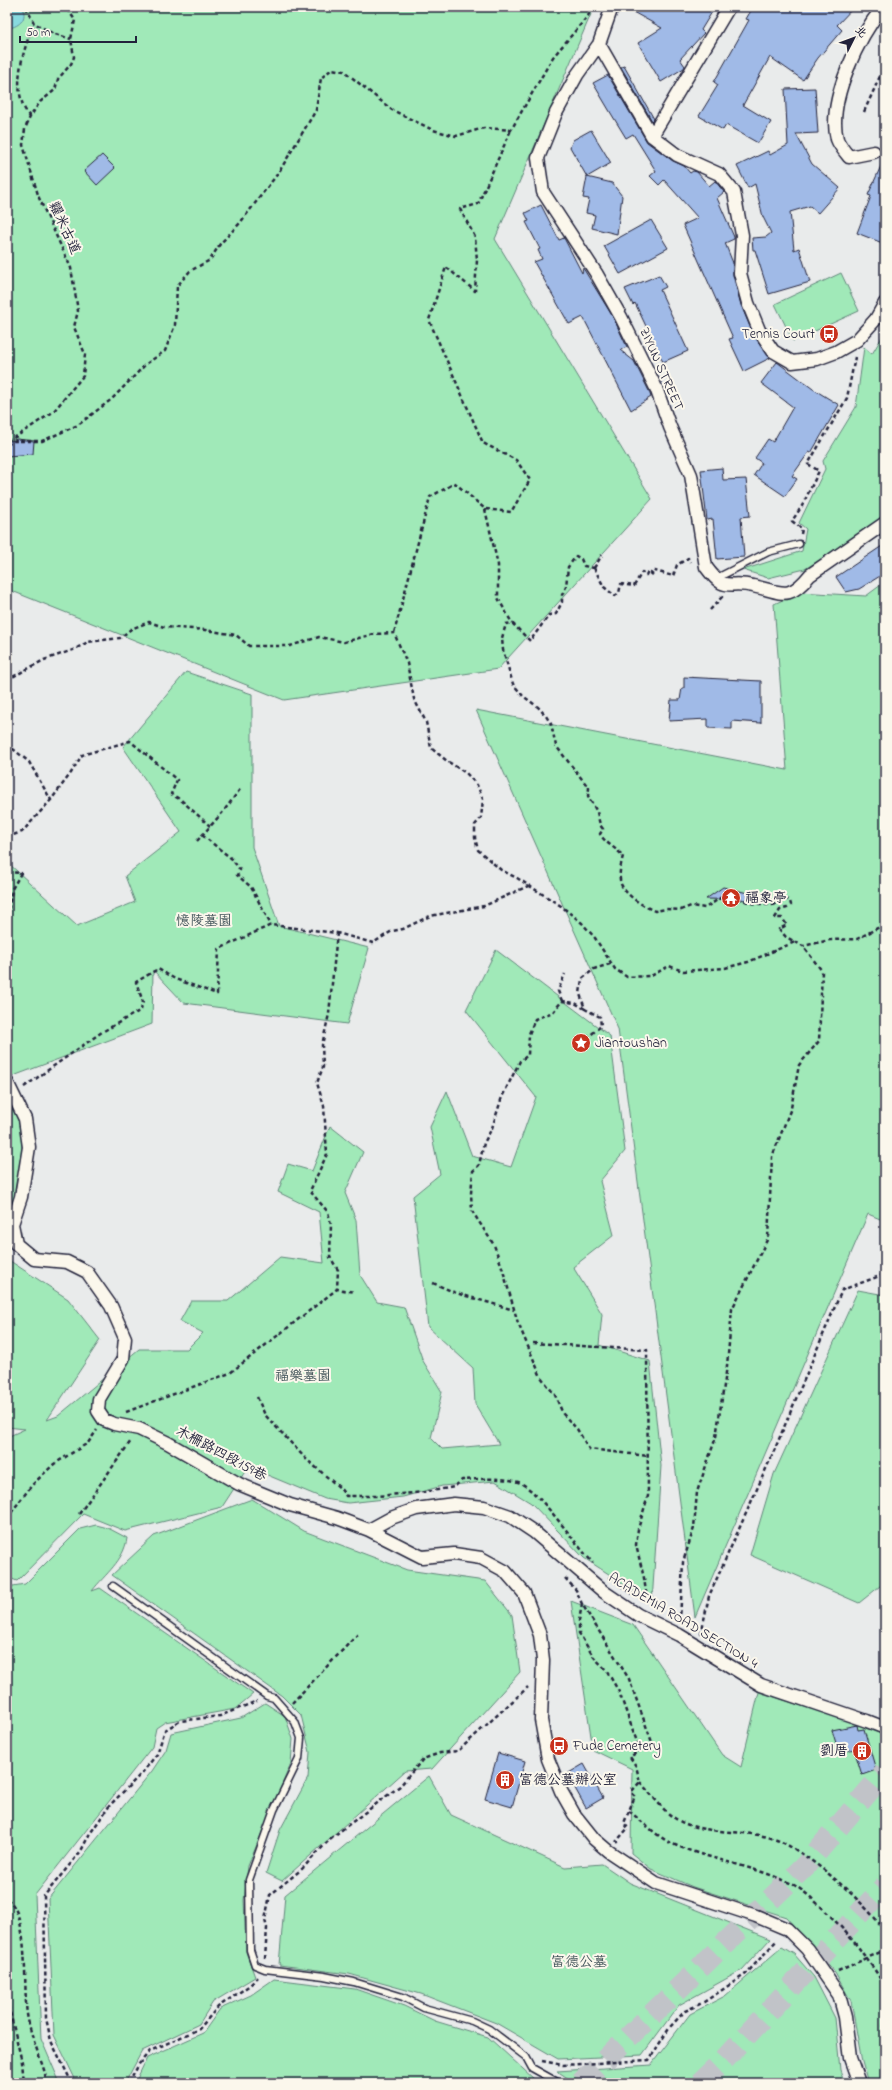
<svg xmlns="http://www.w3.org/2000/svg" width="892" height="2090" font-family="'Indie Flower','LXGW WenKai TC',sans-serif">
<rect width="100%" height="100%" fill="#e9ebeb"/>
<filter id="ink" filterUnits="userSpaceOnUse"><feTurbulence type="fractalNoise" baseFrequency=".025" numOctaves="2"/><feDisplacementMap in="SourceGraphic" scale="8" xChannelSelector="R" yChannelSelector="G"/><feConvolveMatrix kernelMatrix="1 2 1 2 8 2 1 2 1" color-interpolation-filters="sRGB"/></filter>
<g filter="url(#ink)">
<path fill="#a0e9b8" stroke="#61867a" d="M7,7H594L495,239L652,499L498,669L284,700L7,589Z
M841,273L859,311L793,341L775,304Z
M885,332V516L863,533L805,569L768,578L743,570L802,551L806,529L799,523L825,469L823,461L856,407L864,347L872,354Z
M885,582V1221L868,1214L695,1617L618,1029L476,710L787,770L774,604L800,592L866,596Z
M186,672L252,694V847L279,926L369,948L347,1024L184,1003L153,970L152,1024L8,1078L22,1136V1181L10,1216L7,1215V862L77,926L135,902L125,876L181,832L123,747Z
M496,950L610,1036L625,1151L600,1181L614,1235L573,1267L602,1314L599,1345L650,1361L661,1466L652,1602L584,1558L531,1503L495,1481L442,1486L403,1497L348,1503L325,1499L248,1467L222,1507L125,1531L83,1514L17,1581L7,1577V1437L25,1429L7,1427V1259L68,1299L100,1340L47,1420L58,1416L139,1349H187L203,1333L180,1321L191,1301H228L280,1257L324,1263L319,1212L278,1192L288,1164L312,1171L330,1126L363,1152L345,1193L356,1220L360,1275L377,1302L404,1307L423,1361L442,1392L431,1438L442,1449L499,1444L475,1404L473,1368L428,1327L413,1196L440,1174L430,1127L447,1091L472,1156L511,1167L536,1097L466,1010Z
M858,1290L885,1295V1582L859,1603L750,1555L774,1474Z
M252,1499L304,1531L407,1570L485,1581L512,1615L520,1672L432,1769L405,1771L282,1881L266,1873L280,1830L308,1778L310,1752L301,1715L282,1696L112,1575L154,1536Z
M96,1525L108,1528L127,1538C124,1561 105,1574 92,1591L100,1588L253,1694L235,1709L165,1722L156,1728L152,1747L35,1895L41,2039L60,2083H7V1587L25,1584L80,1529Z
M571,1601L633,1625L722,1755L741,1767L759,1692L876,1730L885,1735V1856L880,1854L885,1858V2083H868L862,2062L851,2001L835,1973L786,1917L693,1887L651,1869L631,1853L632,1769L593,1750Z
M265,1703L285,1716L293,1739L291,1763L248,1866L244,1900L246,1952L255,1977L213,2002L199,2024L142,2051L125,2083H77L54,2035L48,1899L152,1771L166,1750L171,1733L241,1718Z
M429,1776L451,1815L565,1867L602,1864L630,1883L770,1939L742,1970L679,2005L642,2055L558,2059L496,2023L421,1994L349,1974L279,1965L285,1895Z
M782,1947L794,1954L814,1977L835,2018L840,2070L845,2083H575L557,2071L651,2065L690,2014L725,1996Z
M274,1979L355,1989L404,2006L435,2021L488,2037L534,2079V2083H135L147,2058L203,2033L220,2009L251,1995Z"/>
<path fill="#88dadf" stroke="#5f909d" d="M7,7H22C28,18 20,26 9,28L7,25Z"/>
<path fill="#a0bae7" stroke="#22223b" d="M624,7H715L701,30L704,33L680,59L685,66L684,68L661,82L638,43L662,28Z
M753,7H854L837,25L842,30L818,58L803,80L770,57L743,105L771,122L758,143L726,125L723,130L699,116L718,85L714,82L749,20L746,19Z
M624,66L654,119L652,121L621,67Z
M608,75L647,142L673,161L684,166L690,173L693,171L697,172L709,186L715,181L724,192L717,198L734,237V239L725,243L733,263V275L741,305L753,334L770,358L744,371L729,339L733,338L683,225L698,218L664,180L659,185L650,176L656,171L633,134L626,138L612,115L593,83Z
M815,88L818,133L796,134L812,164L840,188L818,213L810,206L790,212L794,250L799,248L810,282L769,294L755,250H753L752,238L766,237L771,233L763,217L755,184L748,188L737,166L768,151L770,155L788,145L785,89Z
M591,130L611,163L587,177L570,147L573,140Z
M102,155L115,168L97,185L84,171Z
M885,157V244L857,233L871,196L868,195Z
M587,177L612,183L622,196L617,234L592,228L595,215L586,213L589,199L583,198Z
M541,205L559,240L564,238L582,273L583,268L613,317L627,347L620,350L634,361L649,391L651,397L631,410L583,317L569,324L534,262L542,259L538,250L540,249L526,222L529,221L525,213Z
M651,220L668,248L620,274L604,246Z
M659,275L666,287L660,290L688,351L663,362L635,303L633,305L625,289Z
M777,362L813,389L839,405L811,453L809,452L792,476L797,479L785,496L754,475L762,463L755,458L768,439L773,442L793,407L761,383Z
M17,439L34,441L33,454L7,456V442Z
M722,468L723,480L746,479L750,516L741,517L744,557L717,559L713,519L707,520L701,470Z
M885,544V573L859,589L846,592L836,577Z
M684,677L761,681V723L732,721V729L708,728V719L669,721L671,700H680L682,688H684Z
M723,887L756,895V900L706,899Z
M857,1725L858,1730L864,1729L876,1770L862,1775L854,1749L839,1753L832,1730Z
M498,1753L525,1761L512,1807L485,1799Z
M584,1764L603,1798L586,1808L567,1774Z"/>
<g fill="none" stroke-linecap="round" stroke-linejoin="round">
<path stroke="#c1c3c8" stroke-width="22" stroke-dasharray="22 11" stroke-linecap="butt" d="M581,2083L805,1866L885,1772
M700,2083L722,2062L885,1886"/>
<defs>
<path id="lane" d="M715,579L768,552L799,544
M113,1586L267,1696L274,1698L295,1722L301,1738L299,1759L274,1810L249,1880L250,1950L255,1965L265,1969L324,1976L354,1982L403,1997L424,2008L472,2021L489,2029L526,2057L532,2068L559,2083"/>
<path id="street" d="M612,7L599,44L577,75L556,113L538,158L543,192L596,273L621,317L656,388L670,427L691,475L706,567C726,594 727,580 753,586C782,592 788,602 810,575L885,523
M599,44L652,136L677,155L719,174L734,192L742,235L740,273L748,303L759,330L773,351L792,362L817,359L836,352L857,340L876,319L885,303
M652,136L729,7
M874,152L849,157C845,152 839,145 837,139C827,101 859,36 883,7
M7,1082L25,1119L29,1147L21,1197L12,1224L16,1244L34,1259L67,1262L87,1272L111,1306L125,1338L123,1359L99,1399L98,1411L104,1420L114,1424L139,1429L168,1443L239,1484L290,1505L337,1518L369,1530L422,1557L454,1554L481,1558L505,1571L524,1593L540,1635L543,1660L541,1720L548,1759L561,1791L574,1814L594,1839L608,1851L656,1883L756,1916L787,1929L807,1949L839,1995L845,2017L850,2058L859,2083
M369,1530L391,1518L416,1509L454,1504L484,1507L510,1516L534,1532L604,1592L638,1615L679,1635L761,1685L867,1721L885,1728"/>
</defs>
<use href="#lane" stroke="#22223b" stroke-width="9"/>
<use href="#street" stroke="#22223b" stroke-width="15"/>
<path stroke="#22223b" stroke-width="2.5" stroke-dasharray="4 3" stroke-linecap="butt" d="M26,7L34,23L52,33L71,39
M864,112L885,65
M30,117C9,91 23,51 34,23
M7,441L17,436L53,412L83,376L85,354L74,327L78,311L71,268L39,198L23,145L25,129L30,117L40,102L55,90L58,79L71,64L74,57L71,39L75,20L66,7
M7,445L14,441H42L78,425L112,399L146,364L165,351L175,325L177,286L190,271L210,260L220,244L240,223L279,172L316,110L321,78L332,69L344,71L392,110L433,130L456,136L484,128L511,130L553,57L588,16L592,7
M485,509L498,565V598L512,623
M801,534L802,529L792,521L802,506L819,471L808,464L847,398L855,357
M594,568L584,566L581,559L576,556L568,567L566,587L562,595V602L556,614L549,615L530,641L512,623L506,624L502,638L503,650L513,684L523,696L538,707L546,716L551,724L556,746L589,788L588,796L597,812L600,825L603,829L600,834C605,843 616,848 623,856C621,864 618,875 621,884C626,896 643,906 655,911L666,909L681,910L691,906L705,908L725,895H731L750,903L772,905L786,899L790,901L791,905L787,908L780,910L775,918H782L787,925L779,929L786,937L803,946L830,940L857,939L885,924
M594,568L604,587L615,596L619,593L621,584L634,586L642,572L646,575L648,571L653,575L655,571L673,576L677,565L688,558L690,562
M594,568L602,555
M710,610L722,597L720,596
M394,633L430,497L455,483L485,509L511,512L530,480L516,460L483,443L429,320L446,267L475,291L477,260L475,237L460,209L478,204L511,130
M7,680L44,660L73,650L88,642L120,638L131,629L149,622L164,627L205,630L236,635L249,646H290L319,637L344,642L374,634L394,633L407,663L414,699L426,722L431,748L447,761L466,773L477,785L483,799L481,818L475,825V838L478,850L501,870L517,878L561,906L582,923L595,938L615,969L627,977L651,976L669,966L683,971L725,968L748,962L795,942
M7,744L29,762L51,800
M202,835L232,859L240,870L237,875L251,887L271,925
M7,837L22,832L51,800L71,773L82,755L130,741L177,780L171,794L181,800L210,826
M197,841L223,812L241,788
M7,872L21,873L12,889L7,921
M337,933L329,1014L322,1045L323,1067L317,1083L324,1106L327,1154L310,1191L328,1212L331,1224L330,1257L338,1270L337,1289
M562,1001L558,991L565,974
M585,1009L575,1003L562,1001L553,1012L535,1019L529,1034L528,1055L520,1061L502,1097L492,1128L484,1143L479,1165L473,1171L471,1193L472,1211L494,1245L502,1267L518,1323L541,1377L555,1395L563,1414L577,1429L589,1449L648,1456
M581,1043L601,1026L600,1017L585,1009L580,994L582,979L594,969L610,964
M24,1087L102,1032L141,1010L143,1002L136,982L158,969L175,979L217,994L219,949L271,925L337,933L373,943L392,931L403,929L430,916L484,906L528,886
M433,1283L456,1293L514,1310
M533,1343L647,1350L648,1496L638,1529L636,1545L644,1578L646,1592L644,1603
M257,1397L265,1415L306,1459L340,1488L346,1496H376L426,1492L454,1487L462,1480C480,1479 501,1477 518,1482C538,1489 576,1545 593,1563
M126,1412L230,1373L337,1289L355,1292
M79,1514L131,1441
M7,1518L32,1485L54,1464L88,1443L97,1430
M609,1577L634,1595
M565,1578L576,1590L582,1604L629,1679L653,1745
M582,1604L579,1621V1633L593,1656L607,1671L619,1692L640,1750L630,1757L636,1766L640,1782L631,1792L635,1796L624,1823L628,1828L616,1842
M680,1621L683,1562L694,1528L697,1492L716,1437L727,1366L732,1309L768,1238L772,1157L791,1108L799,1065L819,1041L822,971L803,946
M701,1634L709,1596L774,1451L842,1290L885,1274
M292,1703L358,1634
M640,1782C650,1793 659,1805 669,1814C698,1838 740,1827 774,1839C806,1850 866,1903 885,1931
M629,1811C643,1822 658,1838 675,1845C714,1861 756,1866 794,1885C812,1895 849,1934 861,1951C870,1964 883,1978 885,1993
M7,1899C30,1915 23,1986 27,2014C30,2034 39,2054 45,2073L46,2083
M265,1959L267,1928L265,1920L270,1895L302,1869L331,1838L400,1786L423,1759L440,1753L458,1751L528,1687
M838,1971L885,1950
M7,1985L9,2008L22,2062L24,2083
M885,2016L883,2036L885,2043
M542,2061L563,2065L649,2060L670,2027L685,2011L704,2002L746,1974L777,1940
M72,2083L51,2041L46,2018L44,1896L81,1851L89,1835L110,1805L142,1773L157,1754L165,1730L180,1721L220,1716L257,1701
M129,2083L139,2064L150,2051L199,2029L218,2007L250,1985L258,1977"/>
<use href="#lane" stroke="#fbf7ec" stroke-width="6"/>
<use href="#street" stroke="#fbf7ec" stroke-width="12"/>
</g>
</g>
<defs>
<symbol id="bus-disc" viewBox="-11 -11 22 22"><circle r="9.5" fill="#c8321e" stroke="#fbf7ec"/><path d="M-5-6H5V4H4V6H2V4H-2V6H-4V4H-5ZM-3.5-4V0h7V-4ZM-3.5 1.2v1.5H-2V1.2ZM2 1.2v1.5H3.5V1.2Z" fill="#fff"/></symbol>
<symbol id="temple-disc" viewBox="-11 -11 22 22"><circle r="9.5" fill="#c8321e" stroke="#fbf7ec"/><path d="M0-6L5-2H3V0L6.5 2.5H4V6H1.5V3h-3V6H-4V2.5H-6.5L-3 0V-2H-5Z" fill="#fff"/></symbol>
<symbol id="sight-disc" viewBox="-11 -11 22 22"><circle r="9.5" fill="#c8321e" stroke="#fbf7ec"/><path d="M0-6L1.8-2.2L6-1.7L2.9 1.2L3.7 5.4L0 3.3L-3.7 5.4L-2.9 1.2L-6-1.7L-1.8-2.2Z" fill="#fff"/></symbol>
<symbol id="building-disc" viewBox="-11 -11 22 22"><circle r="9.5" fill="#c8321e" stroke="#fbf7ec"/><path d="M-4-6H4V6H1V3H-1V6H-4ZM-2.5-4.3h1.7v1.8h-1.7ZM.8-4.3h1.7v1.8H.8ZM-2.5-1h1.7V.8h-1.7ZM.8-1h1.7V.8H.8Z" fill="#fff"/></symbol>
</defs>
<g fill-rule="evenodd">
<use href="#bus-disc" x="818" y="323" width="22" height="22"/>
<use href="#temple-disc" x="720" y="887" width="22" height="22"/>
<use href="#sight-disc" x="570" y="1032" width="22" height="22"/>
<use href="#bus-disc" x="548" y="1735" width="22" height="22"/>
<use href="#building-disc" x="851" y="1740" width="22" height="22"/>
<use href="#building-disc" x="494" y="1769" width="22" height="22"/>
</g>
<g text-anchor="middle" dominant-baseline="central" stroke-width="4" stroke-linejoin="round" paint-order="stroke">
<g font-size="14" fill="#22223b" stroke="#fbf7ec">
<text transform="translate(64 228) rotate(65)">糶米古道</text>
<text transform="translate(661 369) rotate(66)">ZIYUN STREET</text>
<text transform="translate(221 1454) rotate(28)">木柵路四段159巷</text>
<text transform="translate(683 1621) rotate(31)">ACADEMIA ROAD SECTION 4</text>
</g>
<g font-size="14" fill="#22223b" stroke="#fbf7ec" text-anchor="start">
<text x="815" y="334" text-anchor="end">Tennis Court</text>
<text x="745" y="898">福象亭</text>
<text x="595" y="1043">Jiantoushan</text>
<text x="573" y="1746">Fude Cemetery</text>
<text x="848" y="1751" text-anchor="end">劉厝</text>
<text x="519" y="1780">富德公墓辦公室</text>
</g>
<g font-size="14" fill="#42545a" stroke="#fbf7ec">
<text x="204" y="921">憶陵墓園</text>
<text x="303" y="1376">福樂墓園</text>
<text x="579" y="1962">富德公墓</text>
</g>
</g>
<rect width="892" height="2090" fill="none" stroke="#fbf7ec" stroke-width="24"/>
<rect x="12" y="12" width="868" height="2066" fill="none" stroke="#22223b" stroke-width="1.5" filter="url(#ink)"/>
<g transform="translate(854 38) rotate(48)" stroke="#fbf7ec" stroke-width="3" paint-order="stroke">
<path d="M0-3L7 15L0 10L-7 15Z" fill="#22223b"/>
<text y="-6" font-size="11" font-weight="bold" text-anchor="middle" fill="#22223b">北</text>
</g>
<path d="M20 36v6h116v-6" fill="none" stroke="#22223b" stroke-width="2"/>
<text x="26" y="36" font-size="12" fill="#22223b" stroke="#fbf7ec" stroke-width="3" paint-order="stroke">50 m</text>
</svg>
